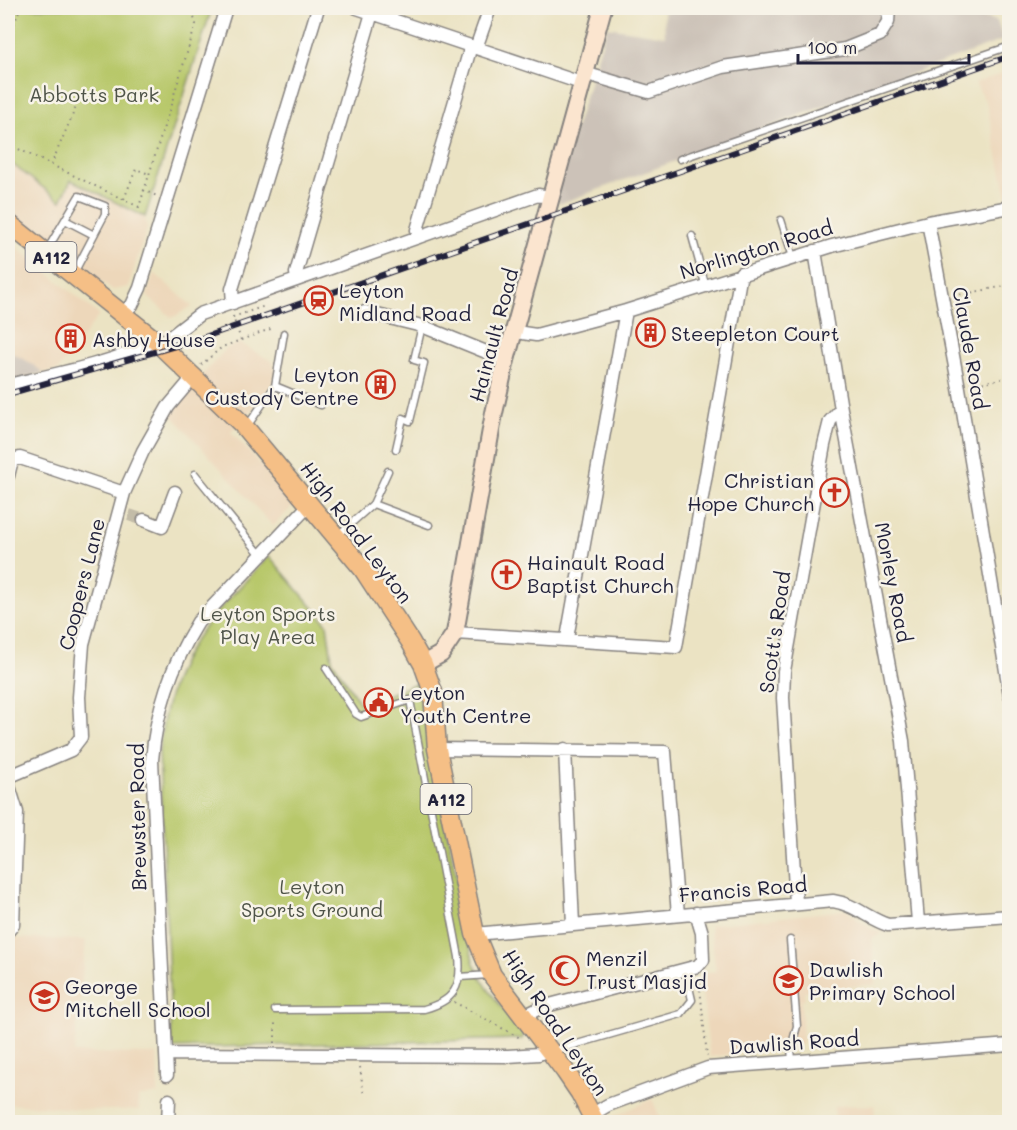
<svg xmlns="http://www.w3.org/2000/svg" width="1017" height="1130" font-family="Mali,sans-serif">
<rect width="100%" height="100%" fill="#f7f3e8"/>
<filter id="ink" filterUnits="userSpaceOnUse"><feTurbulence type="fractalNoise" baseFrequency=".0167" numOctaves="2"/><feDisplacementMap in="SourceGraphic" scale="12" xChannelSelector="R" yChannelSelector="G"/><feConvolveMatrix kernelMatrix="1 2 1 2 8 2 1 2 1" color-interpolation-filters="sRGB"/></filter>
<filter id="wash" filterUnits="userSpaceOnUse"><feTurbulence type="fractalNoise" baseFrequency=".008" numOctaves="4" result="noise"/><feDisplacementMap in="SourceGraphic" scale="24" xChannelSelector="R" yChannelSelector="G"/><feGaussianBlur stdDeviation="1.35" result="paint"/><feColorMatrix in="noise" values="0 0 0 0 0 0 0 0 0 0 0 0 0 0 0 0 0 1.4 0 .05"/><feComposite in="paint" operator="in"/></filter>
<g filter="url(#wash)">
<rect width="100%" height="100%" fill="#ebe3c3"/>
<path fill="#edd7ba" d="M1009,71L1010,200L1008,201L986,102L975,83Z
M8,161L60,200L71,180L145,217L147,228L128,287L113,290L8,211Z
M8,240L99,315L58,370L44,373L8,351Z
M154,273L175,291L192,306L172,318L147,296Z
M240,343L273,362L275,378L261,400L231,432L296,503L273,526L169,412L226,349Z
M846,910L869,928L882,933L872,939L875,984L804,991L805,999L801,1000L803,1044L710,1057L700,975L716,971L710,925Z
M8,938L86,940L74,1053L157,1054L158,1094L138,1097L139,1110H91L8,1104Z
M652,1099L662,1122H609L608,1119Z
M875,1105L874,1122H835L834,1106Z"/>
<path fill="#ccc2b8" d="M691,8H951L997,21L1003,40L559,204L556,190L607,27L665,36L664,12Z
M8,351L29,362L44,373L8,381Z"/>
<path fill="#b8c86a" stroke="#6d7552" stroke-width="1.5" d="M10,8H212L145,217L71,180L61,201L8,161V15Z
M269,556L327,624L332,660L361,705L417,683L473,961C484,989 505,1011 524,1034L522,1039L172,1048L159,751C163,717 170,681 189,650C209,616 242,586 269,556Z"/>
</g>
<g filter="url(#ink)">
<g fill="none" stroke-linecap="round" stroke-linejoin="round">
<path stroke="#c3bca8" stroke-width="12" stroke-dasharray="12 6" stroke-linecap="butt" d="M129,515L144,520"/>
<defs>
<path id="lane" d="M680,159L1010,46
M65,220L94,235
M781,220L793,257
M692,236L705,284
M47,250L79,196L105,206V214L75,271
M275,386L321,405
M248,425L275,386L284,333
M396,449L403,418L410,421L424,363L414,360L422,326
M195,474L261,555
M373,504L429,525
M337,536L373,504L388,471
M790,940L797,1026L791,1048L792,1061
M460,977L489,975
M275,1010L424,1009C454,1001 462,987 459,957L410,700L361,717L356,714L326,668
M553,1051L681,1014L692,1000L685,970"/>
<path id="street" d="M357,8L581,83
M476,48L490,8
M584,73L649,92L723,67L845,49L880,35L888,22L889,8
M928,222L959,388L1010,695
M419,237L417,230L471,46
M815,251L841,409L903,741L918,922
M297,280L296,273L372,13
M233,303L232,289L318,8
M365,312L422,326L506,360
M122,313L132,305L140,288L226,8
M516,332L536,335L626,311L832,246L928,222L1010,207
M160,345L200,314L538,195L549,197
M8,385C48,376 122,361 156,341
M8,476L12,460L20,458L124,493
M144,520L162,527L175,492
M455,633L676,647L741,273
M567,638L626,311
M437,749L665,752L678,915
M565,749L573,924
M8,777L71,750L81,737L79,697L83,644L124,493L143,451L168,407L195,375
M8,783L17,812L13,925L8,931
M796,903L783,698L784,671L824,445L830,421L841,409
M475,934L833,901C854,904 869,919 888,925L1010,916
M524,1016L542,1007L698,966L703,960L702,933L696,913
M166,1054L508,1056L539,1054L549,1049
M167,1075L152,760C156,711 172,664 198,622L310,504
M591,1115L608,1105L708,1068L1010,1045
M168,1122L169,1100"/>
<path id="secondary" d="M423,664L441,654L455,633L494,413L506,360L603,8"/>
<path id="primary" d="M8,223L156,341L242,424L363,569L410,641L423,664L433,692L437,749L475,934L492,975L565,1071L580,1093L595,1122"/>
</defs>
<use href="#lane" stroke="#86827f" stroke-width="9"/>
<use href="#street" stroke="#86827f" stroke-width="15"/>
<use href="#secondary" stroke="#86827f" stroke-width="20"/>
<use href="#primary" stroke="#86827f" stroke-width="21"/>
<path stroke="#86827f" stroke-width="2" stroke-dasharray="1.5 4.5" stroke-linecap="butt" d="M8,41L20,8
M8,144L139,207L196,24L191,8
M51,165L76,107
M143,190L157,196
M124,199L136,169L149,174
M954,296L1010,285
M241,340L273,328
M201,365L222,347L241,340L233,317L265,306
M971,385L1010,377
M699,978L707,1056
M454,1002L522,1039
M275,1043V1019
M360,1067L364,1096"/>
<use href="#lane" stroke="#fff" stroke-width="6"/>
<use href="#street" stroke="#fff" stroke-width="12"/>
<use href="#secondary" stroke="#fbe5cf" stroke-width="16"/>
<use href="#primary" stroke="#f5bf86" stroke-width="18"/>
<defs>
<path id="rail" d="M8,394L196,340L1010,56"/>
</defs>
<use href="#rail" stroke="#22223b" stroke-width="6"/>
<use href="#rail" stroke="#f7f3e8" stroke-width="4" stroke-dasharray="11" stroke-linecap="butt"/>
</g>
</g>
<defs>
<symbol id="station-ring" viewBox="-11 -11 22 22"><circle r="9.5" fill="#f7f3e8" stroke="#c8321e" stroke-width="1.5"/><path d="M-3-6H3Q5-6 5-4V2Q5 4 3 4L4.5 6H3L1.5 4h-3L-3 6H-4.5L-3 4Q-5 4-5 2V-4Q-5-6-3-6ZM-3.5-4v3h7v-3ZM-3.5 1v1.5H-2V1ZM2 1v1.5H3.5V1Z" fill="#c8321e"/></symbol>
<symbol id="building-ring" viewBox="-11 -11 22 22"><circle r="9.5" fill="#f7f3e8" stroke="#c8321e" stroke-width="1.5"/><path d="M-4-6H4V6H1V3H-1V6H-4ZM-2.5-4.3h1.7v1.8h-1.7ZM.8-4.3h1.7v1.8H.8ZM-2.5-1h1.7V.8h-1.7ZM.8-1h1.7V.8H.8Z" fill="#c8321e"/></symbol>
<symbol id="church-ring" viewBox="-11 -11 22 22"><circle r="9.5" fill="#f7f3e8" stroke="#c8321e" stroke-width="1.5"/><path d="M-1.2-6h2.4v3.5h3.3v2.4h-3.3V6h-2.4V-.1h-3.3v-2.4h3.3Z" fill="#c8321e"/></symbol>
<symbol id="civic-ring" viewBox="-11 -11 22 22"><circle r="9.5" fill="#f7f3e8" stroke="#c8321e" stroke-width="1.5"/><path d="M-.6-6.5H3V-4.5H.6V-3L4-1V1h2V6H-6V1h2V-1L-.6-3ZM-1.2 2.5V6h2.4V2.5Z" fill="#c8321e"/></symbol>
<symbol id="mosque-ring" viewBox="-11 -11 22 22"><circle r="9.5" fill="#f7f3e8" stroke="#c8321e" stroke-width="1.5"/><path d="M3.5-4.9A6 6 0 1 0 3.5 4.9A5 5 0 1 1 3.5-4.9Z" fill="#c8321e"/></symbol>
<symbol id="school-ring" viewBox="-11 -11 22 22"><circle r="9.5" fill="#f7f3e8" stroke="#c8321e" stroke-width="1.5"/><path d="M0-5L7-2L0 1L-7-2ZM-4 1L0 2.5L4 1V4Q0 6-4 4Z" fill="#c8321e"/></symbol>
</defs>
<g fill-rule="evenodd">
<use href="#station-ring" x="302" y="284" width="33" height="33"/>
<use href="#building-ring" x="634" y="316" width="33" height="33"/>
<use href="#building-ring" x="54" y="322" width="33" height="33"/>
<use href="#building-ring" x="364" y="368" width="33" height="33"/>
<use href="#church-ring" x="818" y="476" width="33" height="33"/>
<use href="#church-ring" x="490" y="558" width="33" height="33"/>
<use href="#civic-ring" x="362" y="686" width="33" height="33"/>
<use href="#mosque-ring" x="548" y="954" width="33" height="33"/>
<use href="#school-ring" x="772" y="964" width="33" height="33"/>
<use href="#school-ring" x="28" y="980" width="33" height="33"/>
</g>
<g text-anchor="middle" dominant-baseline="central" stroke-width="5" stroke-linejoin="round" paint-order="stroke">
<g fill="#f7f3e8" stroke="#62616f" stroke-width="1.5">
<rect x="25.5" y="242" width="51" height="30" rx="4.5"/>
<rect x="420.5" y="784" width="51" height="30" rx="4.5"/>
</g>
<g font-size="18" font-weight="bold" fill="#22223b">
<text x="51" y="257">A112</text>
<text x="446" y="799">A112</text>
</g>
<g font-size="20" fill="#4f5449" stroke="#f7f3e8">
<text x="94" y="94">Abbotts Park</text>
<text x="268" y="613">Leyton Sports<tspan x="268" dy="23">Play Area</tspan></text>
<text x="312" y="886">Leyton<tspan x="312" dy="23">Sports Ground</tspan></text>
</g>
<g font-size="20" fill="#22223b" stroke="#f7f3e8">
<text transform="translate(756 249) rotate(-17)">Norlington Road</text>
<text transform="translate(493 335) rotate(-75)">Hainault Road</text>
<text transform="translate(971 348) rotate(80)">Claude Road</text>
<text transform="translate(357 532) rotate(53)">High Road Leyton</text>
<text transform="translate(894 582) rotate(79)">Morley Road</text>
<text transform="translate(81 584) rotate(-76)">Coopers Lane</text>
<text transform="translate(774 632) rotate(-82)">Scott's Road</text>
<text transform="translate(137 817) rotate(-91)">Brewster Road</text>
<text transform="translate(743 889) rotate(-5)">Francis Road</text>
<text transform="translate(556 1022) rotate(56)">High Road Leyton</text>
<text transform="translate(794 1042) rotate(-4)">Dawlish Road</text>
</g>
<g font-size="20" fill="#22223b" stroke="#f7f3e8" text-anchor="start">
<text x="339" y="290">Leyton<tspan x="339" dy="23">Midland Road</tspan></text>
<text x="671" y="333">Steepleton Court</text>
<text x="92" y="339">Ashby House</text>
<text x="359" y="374" text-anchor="end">Leyton<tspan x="359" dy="23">Custody Centre</tspan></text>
<text x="814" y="480" text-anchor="end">Christian<tspan x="814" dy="23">Hope Church</tspan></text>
<text x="527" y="562">Hainault Road<tspan x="527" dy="23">Baptist Church</tspan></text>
<text x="400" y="692">Leyton<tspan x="400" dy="23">Youth Centre</tspan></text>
<text x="586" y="958">Menzil<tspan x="586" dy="23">Trust Masjid</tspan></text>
<text x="809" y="969">Dawlish<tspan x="809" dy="23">Primary School</tspan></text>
<text x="65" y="986">George<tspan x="65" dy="23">Mitchell School</tspan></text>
</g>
</g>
<rect width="1017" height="1130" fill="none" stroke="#f7f3e8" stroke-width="30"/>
<path d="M798 54v9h171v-9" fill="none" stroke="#22223b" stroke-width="3"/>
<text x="807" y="54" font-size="18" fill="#22223b" stroke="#f7f3e8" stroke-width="4.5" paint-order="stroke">100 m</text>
</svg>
